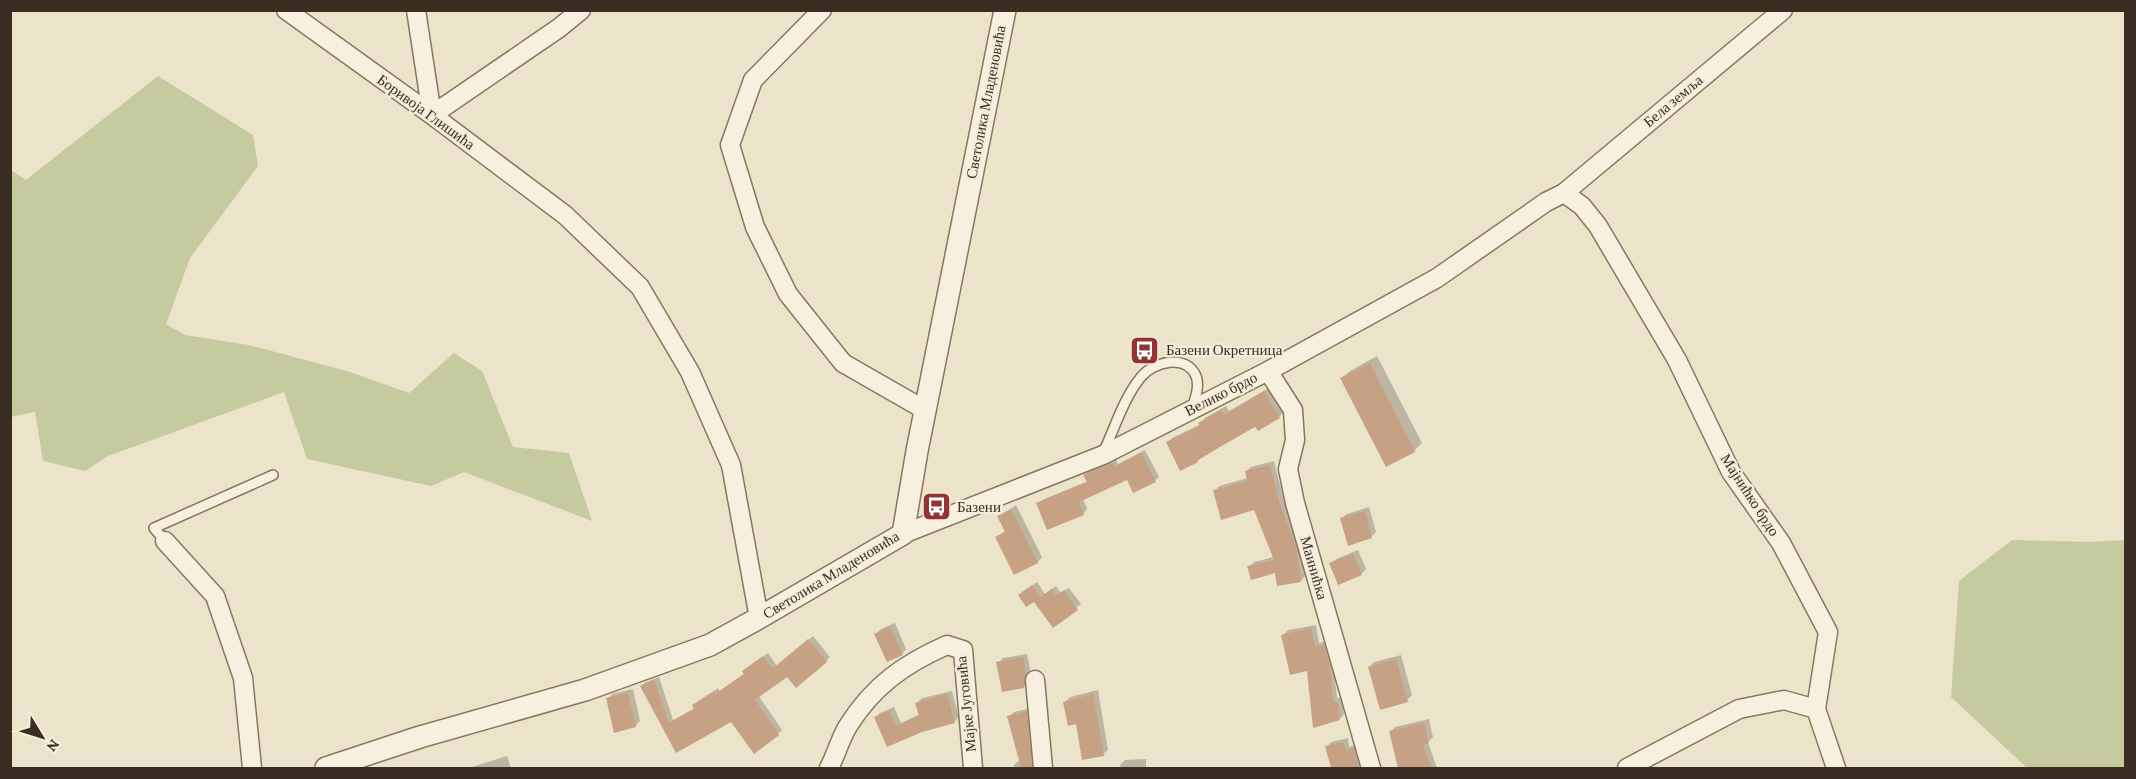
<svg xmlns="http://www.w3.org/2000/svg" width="2136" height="779" font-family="'Crimson Pro',serif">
<rect width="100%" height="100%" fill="#ece3cb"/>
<path fill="#c5ca9f" d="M158,76L253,135L258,166L190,258L166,324L185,335L249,345L350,372L409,393L454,353L482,371L513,447L569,453L592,521L464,472L431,486L307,459L284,392L108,456L85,471L43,461L35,412L11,417V170L26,180Z
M2012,540L2092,542L2125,540V768H2027L1951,697L1959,581Z"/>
<path fill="#0003" d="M1377,356L1422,443L1414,451L1387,465L1342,378L1350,371Z
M1269,388L1284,412L1279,417L1255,425L1197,461L1168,443L1172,438L1201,424L1205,418L1226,406L1229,411Z
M1145,450L1159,477L1155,481L1127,478L1083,498L1087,509L1083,514L1038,504L1042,500L1088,481L1085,475L1089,471L1116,460L1118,464Z
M1274,461L1283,497L1300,541L1305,576L1301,581L1276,572L1249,567L1254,562L1274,557L1255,508L1215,491L1219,486L1248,478L1246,472L1251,467Z
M1016,505L1042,557L1038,562L1015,573L997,537L1006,530L999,517Z
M1369,507L1376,532L1371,537L1342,518L1347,514Z
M1358,550L1366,569L1361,574L1331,564L1336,559Z
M1037,582L1045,594L1056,586L1060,592L1069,588L1081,604L1053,626L1034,600L1024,591Z
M895,623L906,649L902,654L876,634L881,629Z
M1316,625L1319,643L1328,641L1333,661L1337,698H1342L1344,714L1340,719L1308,669L1283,635L1288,630Z
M813,636L830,657L826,661L787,675L758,695L782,730L778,734L731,720L677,751L641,686L646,682L659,677L673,720L695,708L694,705L698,701L718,688L720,691L745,673L748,667L768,653L777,666Z
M1027,654L1030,668L1029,682L1024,687L998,663L1003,658Z
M1401,655L1412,695L1407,700L1369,667L1374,662Z
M633,689L640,721L635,726L608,699L612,694Z
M1098,690L1108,750L1103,754L1077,723L1065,702L1070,697Z
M952,691L959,717L954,722L922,730L888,745L876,717L880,713L894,707L901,723L920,714L917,703L922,698Z
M1031,708L1038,768H1014V765L1020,760L1009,717L1014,712Z
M1429,719L1433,737L1428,742L1437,768H1401L1390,732L1395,727Z
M1348,738L1349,747L1358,744L1366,768H1333L1327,747L1331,742Z
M507,756L511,768H469Z
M1146,759V768H1121L1120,765L1125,760Z"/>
<path fill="#c7a184" d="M1370,363L1415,452L1386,467L1340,378Z
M1264,391L1280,418L1258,431L1255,427L1197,460L1198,462L1180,471L1166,442L1200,426L1198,423L1221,410L1224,415Z
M1141,453L1156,482L1133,493L1127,480L1079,502L1084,515L1047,530L1036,503L1087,482L1083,475L1112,463L1114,467Z
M1270,465L1279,502L1296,546L1301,582L1277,586L1275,573L1251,580L1247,566L1274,560L1254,510L1221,520L1213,490L1247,481L1245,471Z
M1011,509L1038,563L1014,575L995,537L1005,532L997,516Z
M1365,511L1372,538L1348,546L1340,518Z
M1353,554L1362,575L1338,585L1329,563Z
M1032,585L1040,597L1052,589L1055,595L1064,591L1078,610L1053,628L1034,602L1026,607L1018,595Z
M890,627L903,655L887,662L874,634Z
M1311,628L1315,647L1324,645L1330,666L1333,702H1338L1340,720L1313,728L1307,671L1290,675L1281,635Z
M808,639L827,662L796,688L787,677L755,700L779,735L754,754L731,722L676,753L640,686L654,680L669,723L694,709L692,705L714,692L715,694L744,674L742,671L763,656L772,669Z
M1023,657L1026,674L1024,688L1002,692L996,662Z
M1396,659L1408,702L1380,710L1368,667Z
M628,693L636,727L614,733L606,698Z
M947,694L955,723L922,732L887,747L874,717L889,711L896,726L919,716L915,703Z
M1093,694L1104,756L1082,760L1076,724L1068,726L1063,702Z
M1027,711L1032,768H1021L1007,716Z
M1424,723L1429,743L1423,745L1431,768H1398L1389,731Z
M1344,742L1345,750L1354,748L1359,768H1331L1325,746Z"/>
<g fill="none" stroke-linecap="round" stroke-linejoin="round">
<defs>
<path id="service" d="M1103,453C1115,428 1123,399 1141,377C1153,362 1186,353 1196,376C1200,386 1195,399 1192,409
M165,541L154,528L273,475"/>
<path id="minor" d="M286,10L432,115L565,215L640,287L690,372L731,465L759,618
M416,10L432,115L559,28L581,10
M822,10L753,80L730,145L755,227L788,294L843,363L925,410
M1564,193L1783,10
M1268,371L1293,410L1295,440L1288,469L1295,503L1371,768
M903,534L1103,455L1268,371L1437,278L1546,202L1564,193L1582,206L1598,226L1677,360L1731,472L1781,543L1828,632L1816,709L1836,768
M165,541L215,596L243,678L252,768
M1035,680L1043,768
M829,768C836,755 840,739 848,726C873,686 904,664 947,645L963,650L973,768
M1627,768L1739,709L1784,700L1816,709"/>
<path id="tertiary" d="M326,768L420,737L585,690L710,645L759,618L903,534L917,451L1005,10"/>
</defs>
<use href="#service" stroke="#887660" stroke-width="12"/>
<use href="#minor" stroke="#887660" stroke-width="21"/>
<use href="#tertiary" stroke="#887660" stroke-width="24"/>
<use href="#service" stroke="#f7f0de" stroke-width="9"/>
<use href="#minor" stroke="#f7f0de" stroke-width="18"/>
<use href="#tertiary" stroke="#f7f0de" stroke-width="21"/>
</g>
<defs>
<symbol id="bus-square" viewBox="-11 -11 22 22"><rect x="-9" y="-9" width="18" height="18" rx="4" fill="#933434" stroke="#f4edda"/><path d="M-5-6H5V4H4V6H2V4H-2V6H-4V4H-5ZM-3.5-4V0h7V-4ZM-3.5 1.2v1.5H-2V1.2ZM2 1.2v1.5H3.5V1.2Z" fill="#fff"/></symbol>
</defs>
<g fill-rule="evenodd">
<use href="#bus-square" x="1128" y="334" width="33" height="33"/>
<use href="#bus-square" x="920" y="490" width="33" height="33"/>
</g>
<g text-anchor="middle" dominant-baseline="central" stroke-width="4.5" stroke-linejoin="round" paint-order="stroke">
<g font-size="15" fill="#3a2e22" stroke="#f4edda">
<text transform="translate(1673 101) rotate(-40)">Бела земља</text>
<text transform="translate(986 102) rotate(-79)">Светолика Младеновића</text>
<text transform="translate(426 112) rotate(36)">Боривоја Глишића</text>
<text transform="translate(1221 394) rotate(-27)">Велико брдо</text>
<text transform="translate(1750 495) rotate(57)">Мајнићко брдо</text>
<text transform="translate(1314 568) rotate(74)">Маинићка</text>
<text transform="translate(831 575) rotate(-31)">Светолика Младеновића</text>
<text transform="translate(966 704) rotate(-96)">Мајке Југовића</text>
</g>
<g font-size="15" fill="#3a2e22" stroke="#f4edda" text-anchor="start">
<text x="1166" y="350">Базени Окретница</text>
<text x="957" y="507">Базени</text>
</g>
</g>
<rect width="2136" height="779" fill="none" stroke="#3a2e22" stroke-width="24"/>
<g transform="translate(42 737) rotate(128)" stroke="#f4edda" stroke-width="4.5" paint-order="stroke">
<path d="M0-4.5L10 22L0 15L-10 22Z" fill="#3a2e22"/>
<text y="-9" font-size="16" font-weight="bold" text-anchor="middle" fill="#3a2e22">N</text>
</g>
</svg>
